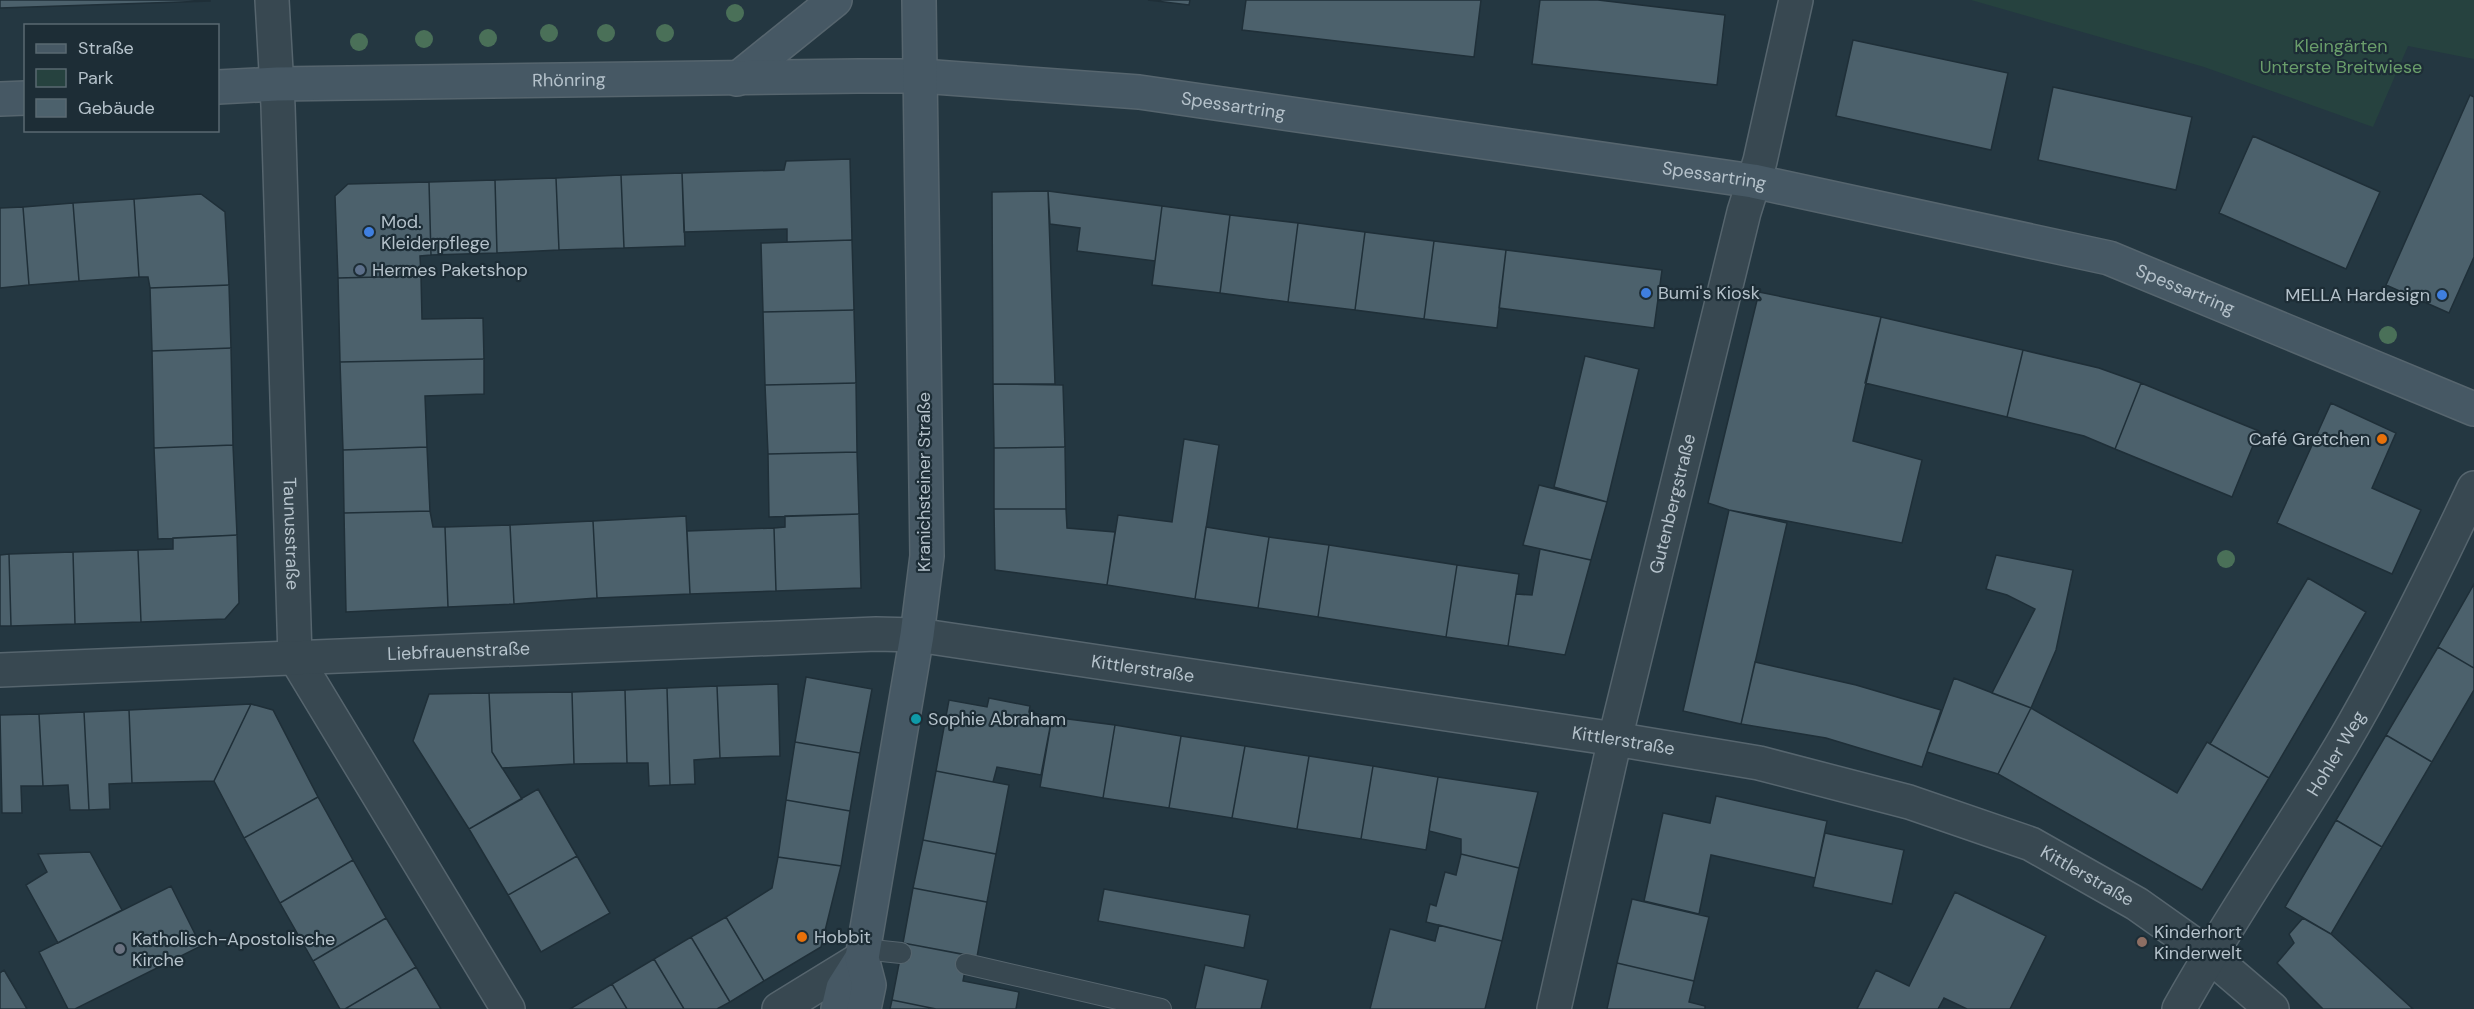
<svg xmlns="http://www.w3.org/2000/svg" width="2474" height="1009" font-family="'DM Sans',sans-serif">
<rect width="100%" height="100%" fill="#243741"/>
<path fill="#26423f" d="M1971,0H2474V59L2408,46L2373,127L2204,67Z"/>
<path fill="#4c616c" stroke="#1f2f38" stroke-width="1.5" d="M0,0H210V1L0,8Z
M1148,0H1190L1189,5Z
M1246,0H1481L1474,57L1242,30Z
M1540,0H1598L1725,15L1717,85L1532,64Z
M1853,40L2008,73L1991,150L1836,116Z
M2053,87L2192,117L2176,190L2038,160Z
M2470,95L2474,97V257L2449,313L2386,285Z
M2253,136L2380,192L2346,269L2219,213Z
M850,159L852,240L787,242V229L684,232L682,173L784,170L786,161Z
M682,173L685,246L624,248L621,175Z
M621,175L624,248L559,250L556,178Z
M556,178L559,250L497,253L495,180Z
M495,180L497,253L431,255L429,182Z
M429,182L431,255L420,256L421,276L338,278L335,196L348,184Z
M1048,191L1055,384H993L992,192Z
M1048,191L1162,206L1155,261L1077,251L1080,228L1050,224Z
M201,194L225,212L229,285L150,288L148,277H139L134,199Z
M134,199L139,277L79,281L73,203Z
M73,203L79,281L29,285L23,207Z
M1162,206L1230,215L1220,293L1152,285Z
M23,207L29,285L0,288V208Z
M1230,215L1298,223L1288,302L1220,293Z
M1298,223L1365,232L1355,310L1288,302Z
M1365,232L1434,241L1424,319L1355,310Z
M852,240L854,310L763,312L761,243Z
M1434,241L1506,250L1497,328L1424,319Z
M1506,250L1662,270L1654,328L1499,308Z
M421,276L422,319L483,318L484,359L340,362L338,278Z
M229,285L231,348L152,351L150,288Z
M1759,292L1881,317L1853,441L1922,460L1902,543L1729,510L1708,503Z
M854,310L856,383L765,385L763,312Z
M1881,317L2023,350L2007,417L1865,383Z
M231,348L233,445L154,448L152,351Z
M2023,350L2099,368L2141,383L2115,449L2084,436L2007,417Z
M1585,356L1639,369L1607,502L1554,487Z
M484,359V394L425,396L427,447L343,450L340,362Z
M856,383L857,452L768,454L765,385Z
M2141,383L2259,431L2232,497L2115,449Z
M993,384L1063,385L1065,447L994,448Z
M2331,403L2396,433L2372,488L2421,510L2392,574L2277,523Z
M1184,439L1219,445L1195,599L1107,585L1118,515L1172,522Z
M233,445L237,535L158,539L154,448Z
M427,447L430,511L344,513L343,450Z
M1065,447L1066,509H994V448Z
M857,452L859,514L769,517L768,454Z
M1539,485L1607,502L1591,560L1523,545Z
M994,509H1066L1067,528L1115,532L1107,585L995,570Z
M1729,510L1787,523L1741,724L1683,711Z
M430,511L433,527H445L448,607L346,612L344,513Z
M859,514L861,588L776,591L774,528L785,527V516Z
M686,516L690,594L597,598L593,521Z
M593,521L597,598L514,604L510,525Z
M510,525L514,604L448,607L445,527Z
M1206,527L1269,537L1258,608L1195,599Z
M774,528L776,591L690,594L687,531Z
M237,535L239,603L225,619L141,622L138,550L173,549V538Z
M1269,537L1329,545L1318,617L1258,608Z
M1329,545L1457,565L1446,637L1318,617Z
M1540,549L1591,560L1565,655L1508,646L1516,594L1532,595Z
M138,550L141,622L75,624L73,552Z
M73,552L75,624L11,626L9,554Z
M9,554L11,626H0V555Z
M1996,555L2073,570L2056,650L2031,708L1992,693L2035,609L2007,595L1986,589Z
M1457,565L1519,574L1508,646L1446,637Z
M2308,578L2366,612L2269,778L2210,744Z
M2474,584V668L2438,647Z
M2438,647L2474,668V690L2432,762L2386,735Z
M1755,662L1856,685L1941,710L1922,767L1826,738L1741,724Z
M806,677L872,689L860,753L795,742Z
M1954,678L2031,708L1998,774L1927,752Z
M778,684L780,756L720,758L717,686Z
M717,686L720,758L694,760L695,784L670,785L667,688Z
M667,688L670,785L649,786L648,763H627L625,690Z
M625,690L627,763L574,764L572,692Z
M572,692L574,764L502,768L492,752L489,693Z
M489,693L492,752L522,799L469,829L413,741L429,694Z
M989,698L1030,706L1029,712L1052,717L1041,775L997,767L993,782L936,771L949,700L987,707Z
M251,704L273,710L318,797L244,838L214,781Z
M251,704L214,781L132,783L129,710Z
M2031,708L2177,793L2207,742L2269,778L2202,890L1998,774Z
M129,710L132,783L109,784L110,809L89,810L84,712Z
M84,712L89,810H70L68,785L43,786L39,714Z
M39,714L43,786H21L22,813H2L0,715Z
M1052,717L1115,725L1103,798L1040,787Z
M1115,725L1181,736L1169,808L1103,798Z
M2386,735L2432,762L2382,847L2336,820Z
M1181,736L1245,746L1232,818L1169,808Z
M795,742L860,753L850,811L786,800Z
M1245,746L1309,756L1297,829L1232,818Z
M1309,756L1373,766L1361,839L1297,829Z
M1373,766L1438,777L1426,850L1361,839Z
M936,771L1009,785L996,854L923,840Z
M1438,777L1538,792L1519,868L1461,854V839L1429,831Z
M538,789L577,856L508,895L469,829Z
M1716,796L1827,821L1815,878L1711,855L1699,914L1644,901L1663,813L1710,823Z
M318,797L353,860L280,903L244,838Z
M786,800L850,811L841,866L778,857Z
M2336,820L2382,847L2331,934L2285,907Z
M1825,833L1904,850L1892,904L1813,887Z
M923,840L996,854L987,902L913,888Z
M90,852L122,910L58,943L26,885L47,872L38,854Z
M1461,854L1519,868L1502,941L1426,922L1430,904L1436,906L1445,872L1456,875Z
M577,856L610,913L541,952L508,895Z
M778,857L841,866L821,947L764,981L726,917L772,888Z
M353,860L386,918L313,961L280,903Z
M171,886L201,946L75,1009H68L39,952Z
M913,888L987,902L977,957L903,943Z
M1104,889L1250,915L1244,948L1098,921Z
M1955,892L2046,936L2010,1009H1967L1944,998L1938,1009H1857L1876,970L1909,986Z
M1632,899L1709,917L1694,981L1617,963Z
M726,917L764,981L730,1002L691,937Z
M386,918L416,967L345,1009H340L313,961Z
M2303,918L2331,934L2413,1009H2323L2277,963L2294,943L2289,934Z
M1439,925L1502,941L1485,1009H1370L1390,929L1435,941Z
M691,937L730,1002L717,1009H684L654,959Z
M903,943L968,955L963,981L1019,992L1016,1009H936L892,1000Z
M654,959L684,1009H627L612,984Z
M1617,963L1694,981L1689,1002L1705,1006V1009H1607Z
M1205,965L1268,980L1261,1009H1195Z
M416,967L441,1009H345Z
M4,970L27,1009H0V973Z
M612,984L627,1009H570Z
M892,1000L936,1009H890Z"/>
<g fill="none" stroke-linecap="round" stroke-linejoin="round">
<defs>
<path id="service" d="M863,949L901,953
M966,964L1161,1009"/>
<g id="minor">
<path id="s1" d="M272,0L278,106L295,657L508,1009"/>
<path id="s2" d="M0,670L876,634L917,635L1615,739L1759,763L1909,802L2031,844L2137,904L2209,955L2272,1009"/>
<path d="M779,1009L862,958"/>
<path id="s3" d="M1554,1009L1615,739L1744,212L1760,161L1796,0"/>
<path id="s4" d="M2179,1009C2229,919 2288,835 2341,746C2390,663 2433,575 2474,488"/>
</g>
<g id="secondary">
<path d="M737,79L835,0"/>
<path id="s5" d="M218,87L277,84L858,76H921L1139,92L1753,181L2109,258L2474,409"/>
<path d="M0,99L26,98"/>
<path d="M838,1009L843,988L862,958"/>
<path d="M864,1009L869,985L862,958L917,635L927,556L919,0"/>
</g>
</defs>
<use href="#service" stroke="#56656e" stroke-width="22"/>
<use href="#minor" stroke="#56656e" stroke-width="36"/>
<use href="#secondary" stroke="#56656e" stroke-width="36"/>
<use href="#service" stroke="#384851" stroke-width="20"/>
<use href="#minor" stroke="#384851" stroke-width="33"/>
<use href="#secondary" stroke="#465864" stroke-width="33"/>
</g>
<g fill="#4a7058">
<circle cx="735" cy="13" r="9"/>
<circle cx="549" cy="33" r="9"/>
<circle cx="606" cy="33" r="9"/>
<circle cx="665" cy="33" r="9"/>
<circle cx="488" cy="38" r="9"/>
<circle cx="424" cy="39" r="9"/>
<circle cx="359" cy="42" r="9"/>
<circle cx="2388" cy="335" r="9"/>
<circle cx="2226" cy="559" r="9"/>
</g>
<g fill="#3f7fe0" stroke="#1d2d36" stroke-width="2">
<circle cx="369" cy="232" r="6"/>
<circle cx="1646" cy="293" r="6"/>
<circle cx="2442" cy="295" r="6"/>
</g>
<circle fill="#5c6f8a" stroke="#1d2d36" stroke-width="2" cx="360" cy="270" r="6"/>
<g fill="#e8710a" stroke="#1d2d36" stroke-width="2">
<circle cx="2382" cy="439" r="6"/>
<circle cx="802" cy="937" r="6"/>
</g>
<circle fill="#0f9aa8" stroke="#1d2d36" stroke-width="2" cx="916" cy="719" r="6"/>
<circle fill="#8d6e63" stroke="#1d2d36" stroke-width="2" cx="2142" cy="942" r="6"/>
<circle fill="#6b7280" stroke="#1d2d36" stroke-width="2" cx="120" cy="949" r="6"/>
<g text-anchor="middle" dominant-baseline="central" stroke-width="4.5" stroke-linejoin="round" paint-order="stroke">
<g font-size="18" fill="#6a9e6b" stroke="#1d2d36">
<text x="2341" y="46">Kleingärten<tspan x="2341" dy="21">Unterste Breitwiese</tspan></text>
</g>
<g font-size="18" fill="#b5c2cb" stroke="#1d2d36">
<text stroke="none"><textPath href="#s5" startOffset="351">Rhönring</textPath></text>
<text stroke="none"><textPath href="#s5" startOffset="1017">Spessartring</textPath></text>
<text stroke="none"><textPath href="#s5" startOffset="1503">Spessartring</textPath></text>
<text stroke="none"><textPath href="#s5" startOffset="1989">Spessartring</textPath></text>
<text transform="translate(924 482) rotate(-90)">Kranichsteiner Straße</text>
<text stroke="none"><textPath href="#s3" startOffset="519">Gutenbergstraße</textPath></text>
<text stroke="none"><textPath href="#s1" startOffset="534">Taunusstraße</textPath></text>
<text stroke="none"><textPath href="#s2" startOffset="459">Liebfrauenstraße</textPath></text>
<text stroke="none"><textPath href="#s2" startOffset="1146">Kittlerstraße</textPath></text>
<text stroke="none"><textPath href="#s2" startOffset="1632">Kittlerstraße</textPath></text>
<text stroke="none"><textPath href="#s4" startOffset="300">Hohler Weg</textPath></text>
<text stroke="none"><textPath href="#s2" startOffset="2118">Kittlerstraße</textPath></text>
</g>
<g font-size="18" fill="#b5c2cb" stroke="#1d2d36" text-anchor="start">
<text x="381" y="222">Mod.<tspan x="381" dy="21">Kleiderpflege</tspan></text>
<text x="372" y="270">Hermes Paketshop</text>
<text x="1658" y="293">Bumi's Kiosk</text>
<text x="2430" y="295" text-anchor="end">MELLA Hardesign</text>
<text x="2370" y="439" text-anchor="end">Café Gretchen</text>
<text x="928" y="719">Sophie Abraham</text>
<text x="2154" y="932">Kinderhort<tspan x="2154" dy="21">Kinderwelt</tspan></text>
<text x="814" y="937">Hobbit</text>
<text x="132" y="939">Katholisch-Apostolische<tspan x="132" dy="21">Kirche</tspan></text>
</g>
</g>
<rect x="24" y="24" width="195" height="108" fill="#1d2d36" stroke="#5a6972" stroke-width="1.5"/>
<rect x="36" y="44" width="30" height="9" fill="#465864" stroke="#5a6972" stroke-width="1.5"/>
<text x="78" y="54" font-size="18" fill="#b5c2cb">Straße</text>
<rect x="36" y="69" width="30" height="18" fill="#26423f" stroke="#5a6972" stroke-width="1.5"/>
<text x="78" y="84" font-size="18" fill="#b5c2cb">Park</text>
<rect x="36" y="99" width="30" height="18" fill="#4c616c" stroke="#5a6972" stroke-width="1.5"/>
<text x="78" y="114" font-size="18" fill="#b5c2cb">Gebäude</text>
</svg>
